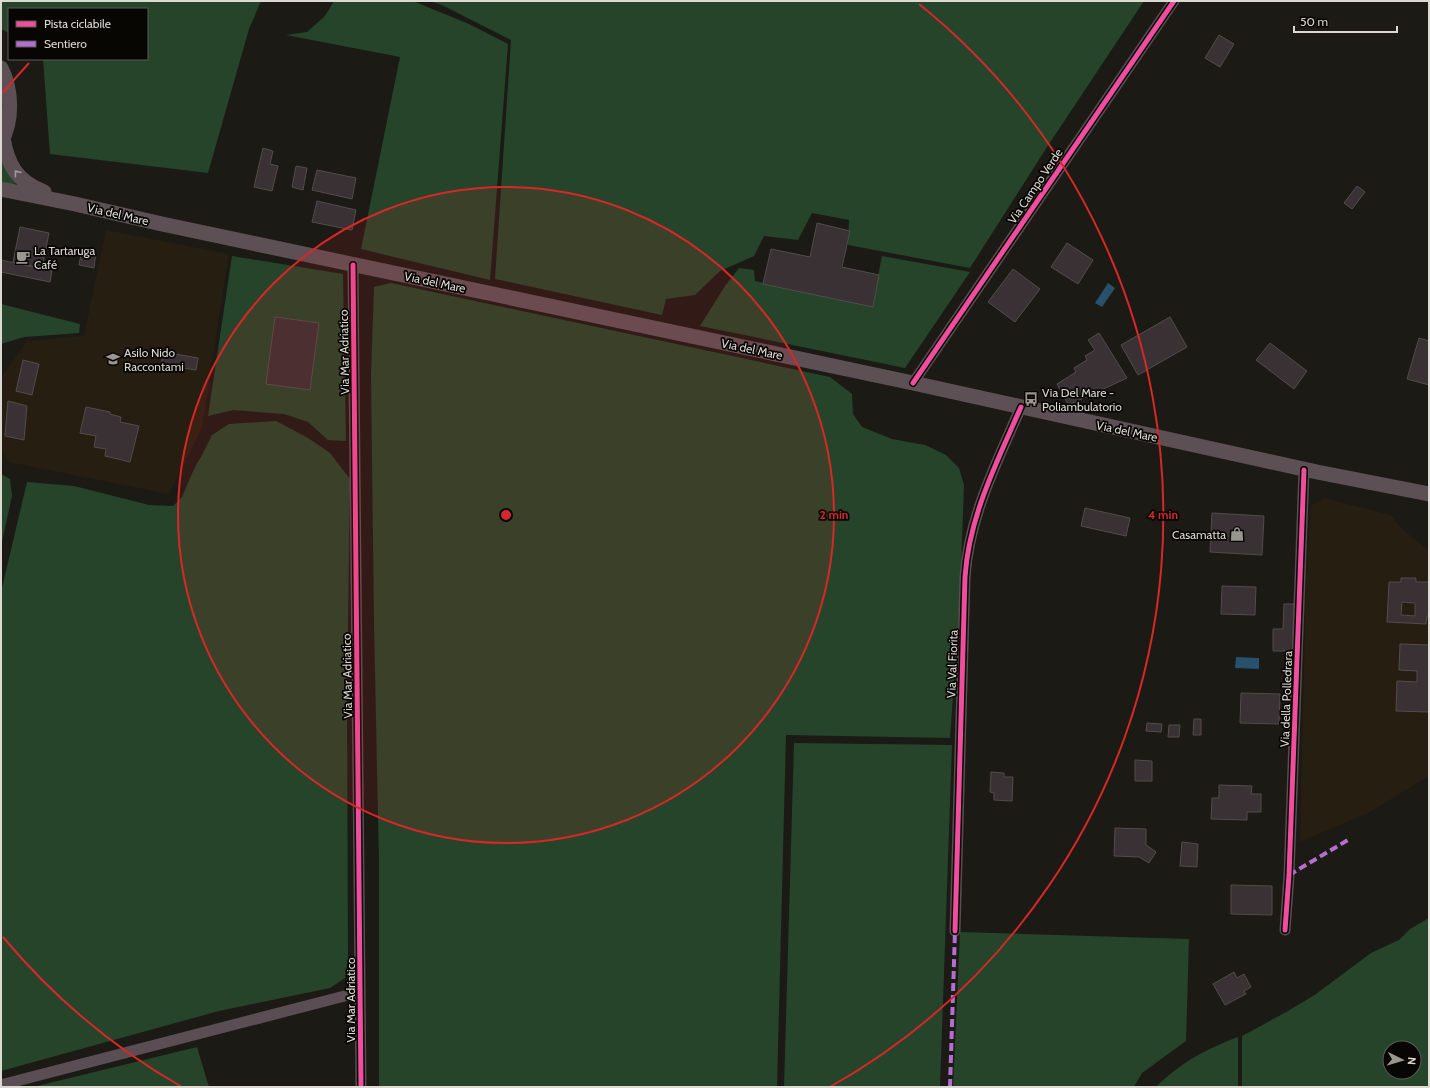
<svg xmlns="http://www.w3.org/2000/svg" width="1430" height="1088" font-family="Cabin,sans-serif">
<rect width="100%" height="100%" fill="#1c1a14"/>
<path fill="#261f11" d="M106,230L229,254L202,428L169,494L9,462L1,449V378L27,341L84,336Z
M1324,498L1391,515L1399,526L1429,551V776L1368,813L1300,842L1306,583L1311,506Z"/>
<path fill="#26442a" fill-rule="evenodd" d="M1,1H261L249,29L208,173L50,154L43,59H147V9H9V33L1,29Z
M334,1H413L469,24L508,44L490,280L361,249L400,57L286,35L307,32L325,16Z
M430,1H1144L1047,147L970,268L848,245L849,220L812,213L798,240L764,236L754,256L720,271L695,295L666,299L662,315L495,279L511,40L442,5Z
M1,150L16,183L14,185L1,182Z
M232,256L343,274L346,441L328,440L308,422L284,414L233,410L208,416Z
M882,256L970,272L905,368L700,326L725,286L739,268L754,270L755,281L872,306Z
M391,283L830,377L852,394L853,414L862,427L892,439L925,445L946,455L959,468L964,485L960,598L950,738L786,735L777,1087H379V862L374,624L371,375L374,287Z
M1,304L80,324L79,333L24,337L1,344Z
M276,421L308,438L330,453L350,479L347,704L348,959L345,978L330,988L219,1011L1,1071V592L27,482L74,486L149,505L173,506L182,497L194,469L203,453L212,435L229,424Z
M1,474L10,479L12,496L1,546Z
M794,743L952,745L940,1087H784Z
M1429,918V1087H1242V1036L1288,1011L1316,994L1371,953L1399,940L1410,929ZM1390,1048H1414V1072H1390Z
M960,932L1189,939L1186,1041L1142,1073L1134,1087H953Z
M1238,1037V1087H1156C1180,1063 1206,1049 1238,1037Z
M197,1047L209,1087H32H33Z"/>
<path fill="#27516c" d="M1108,283L1115,288L1102,307L1095,303Z
M1236,657L1259,658V669L1235,668Z"/>
<path fill="#393133" stroke="#514d4c" fill-rule="evenodd" d="M1219,35L1234,44L1220,67L1205,58Z
M263,148L273,151L270,164L278,166L272,191L254,187Z
M296,166L307,168L303,190L292,187Z
M317,170L356,178L352,199L312,190Z
M1357,186L1365,192L1352,209L1344,203Z
M317,201L356,210L352,230L312,222Z
M817,223L850,231L842,267L879,275L873,307L763,284L771,249L810,257Z
M20,227L49,233L42,268L13,262Z
M1067,243L1093,260L1078,284L1051,267Z
M82,250L96,253L94,268L79,265Z
M1,260L52,271L50,282L1,272Z
M1013,269L1040,289L1015,322L988,302Z
M275,317L319,323L310,390L266,384Z
M1170,317L1187,347L1138,375L1121,345Z
M1099,333L1127,378L1073,403L1068,404L1057,384L1076,372L1074,368L1087,360L1085,356L1095,350L1088,340Z
M1419,338L1429,341V385L1407,379Z
M1270,343L1307,371L1294,389L1256,360Z
M163,352L198,358L196,370L161,365Z
M23,360L39,364L32,395L16,391Z
M8,401L27,406L24,440L5,436Z
M86,407L110,412V414L121,417L120,422L139,426L130,462L105,456L106,449L94,447L96,436L80,433Z
M1085,508L1130,518L1126,536L1081,526Z
M1212,513L1264,516L1262,555L1210,552Z
M1401,578H1416V582H1428L1429,578V616H1427L1426,624L1387,622L1389,582H1401ZM1402,602L1415,603V616L1401,615Z
M1222,586L1256,587L1255,615L1221,614Z
M1284,604H1294L1293,651H1273V629H1283Z
M1400,644L1429,645V712L1396,711L1397,681L1417,682V671L1399,670Z
M1241,693L1280,694L1279,724L1240,723Z
M1194,719H1201V735H1193Z
M1147,723L1162,724L1161,732L1146,731Z
M1169,725H1180L1179,737H1168Z
M1135,760L1152,761V781H1135Z
M991,772L1004,773V777H1013L1012,801L994,800V793L990,792Z
M1219,785L1252,786L1251,794H1261V812H1247V820L1211,819L1212,798H1219Z
M1115,828L1146,829V845L1156,852L1149,863L1139,857L1114,856Z
M1182,842L1198,844L1197,867L1180,866Z
M1231,885L1272,886V915L1231,914Z
M1234,972L1237,978L1244,974L1251,987L1244,991L1246,994L1225,1005L1213,984Z"/>
<g fill="none" stroke-linecap="round" stroke-linejoin="round">
<path stroke="#5a4e54" stroke-width="11" d="M353,265L361,1087
M913,383L1174,1
M1285,930L1289,875L1304,470
M955,931L965,577C969,516 997,462 1021,407
M1,1085L360,992"/>
<path stroke="#5d5055" stroke-width="15" d="M1,68C12,89 13,121 1,142
M3,138C8,166 17,181 44,192
M1,189L75,204L162,224L913,383L1317,472L1429,494"/>
<path stroke="#b36fd0" stroke-width="4" stroke-dasharray="8 4" stroke-linecap="butt" d="M1289,875L1348,840
M950,1087L955,931"/>
<defs>
<path id="cycleway" d="M353,265L361,1087
M913,383L1174,1
M1285,930L1289,875L1304,470
M955,931L965,577C969,516 997,462 1021,407"/>
</defs>
<use href="#cycleway" stroke="#070603" stroke-width="8"/>
<use href="#cycleway" stroke="#ef4d9e" stroke-width="5"/>
</g>
<defs><path id="oneway-chevron" d="M-2-3.5L2.5 0L-2 3.5" fill="none" stroke-width="1.6" stroke-linecap="round" stroke-linejoin="round"/></defs>
<use stroke="#a39b9a" href="#oneway-chevron" transform="translate(17 173) rotate(-128)"/>
<circle cx="506" cy="515" r="328" fill="#d62828" fill-opacity=".12"/>
<g fill="none" stroke="#d62828" stroke-width="2">
<circle cx="506" cy="515" r="328"/>
<path d="M182 1087A657 657 0 0 1 3 937M3 93A657 657 0 0 1 29 63M919 4A657 657 0 0 1 830 1087"/>
</g>
<defs>
<symbol id="cafe-bare" viewBox="-9 -9 18 18"><path d="M-5.5-4.5H6V0H3Q3 3.5 0 3.5H-2.5Q-5.5 3.5-5.5 0ZM3-3.2v2h1.7v-2ZM-6 4.5H4V6H-6Z" fill="#999690" stroke="#070603" stroke-width="2.5" paint-order="stroke"/></symbol>
<symbol id="school-bare" viewBox="-9 -9 18 18"><path d="M0-5L7-2L0 1L-7-2ZM-4 1L0 2.5L4 1V4Q0 6-4 4Z" fill="#999690" stroke="#070603" stroke-width="2.5" paint-order="stroke"/></symbol>
<symbol id="bus-bare" viewBox="-9 -9 18 18"><path d="M-5-6H5V4H4V6H2V4H-2V6H-4V4H-5ZM-3.5-4V0h7V-4ZM-3.5 1.2v1.5H-2V1.2ZM2 1.2v1.5H3.5V1.2Z" fill="#999690" stroke="#070603" stroke-width="2.5" paint-order="stroke"/></symbol>
<symbol id="shop-bare" viewBox="-9 -9 18 18"><path d="M-5-2.5h2.3a2.7 3.5 0 0 1 5.4 0H5L5.5 6h-11ZM-1.5-2.5h3a1.5 2.3 0 0 0-3 0Z" fill="#999690" stroke="#070603" stroke-width="2.5" paint-order="stroke"/></symbol>
</defs>
<g fill-rule="evenodd">
<use href="#cafe-bare" x="13" y="247" width="20" height="20"/>
<use href="#school-bare" x="103" y="349" width="20" height="20"/>
<use href="#bus-bare" x="1021" y="389" width="20" height="20"/>
<use href="#shop-bare" x="1227" y="524" width="20" height="20"/>
</g>
<g text-anchor="middle" dominant-baseline="central" stroke-width="3.5" stroke-linejoin="round" paint-order="stroke">
<g font-size="12" fill="#dcd9d3" stroke="#070603">
<text transform="translate(1035 186) rotate(-56)">Via Campo Verde</text>
<text transform="translate(118 214) rotate(13)">Via del Mare</text>
<text transform="translate(435 282) rotate(12)">Via del Mare</text>
<text transform="translate(752 349) rotate(12)">Via del Mare</text>
<text transform="translate(344 352) rotate(-91)">Via Mar Adriatico</text>
<text transform="translate(1127 431) rotate(12)">Via del Mare</text>
<text transform="translate(952 664) rotate(-88)">Via Val Fiorita</text>
<text transform="translate(347 676) rotate(-91)">Via Mar Adriatico</text>
<text transform="translate(1286 699) rotate(-88)">Via della Polledrara</text>
<text transform="translate(350 1000) rotate(-90)">Via Mar Adriatico</text>
</g>
<g font-size="12" fill="#dcd9d3" stroke="#070603" text-anchor="start">
<text x="34" y="250">La Tartaruga<tspan x="34" dy="14">Café</tspan></text>
<text x="124" y="352">Asilo Nido<tspan x="124" dy="14">Raccontami</tspan></text>
<text x="1042" y="392">Via Del Mare -<tspan x="1042" dy="14">Poliambulatorio</tspan></text>
<text x="1226" y="534" text-anchor="end">Casamatta</text>
</g>
</g>
<circle cx="506" cy="515" r="6" fill="#d62828" stroke="#070603" stroke-width="2"/>
<g font-size="12" text-anchor="middle" font-weight="bold" fill="#d62828" stroke="#070603" stroke-width="3.5" stroke-linejoin="round" paint-order="stroke">
<text x="834" y="519">2 min</text>
<text x="1163" y="519">4 min</text>
</g>
<rect width="1430" height="1088" fill="none" stroke="#dcd9d3" stroke-width="4"/>
<rect x="8" y="8" width="140" height="52" fill="#070603" stroke="#5c5a56"/>
<rect x="16" y="21" width="20" height="6" fill="#ef4d9e" stroke="#5c5a56"/>
<text x="44" y="28" font-size="12" fill="#dcd9d3">Pista ciclabile</text>
<rect x="16" y="41" width="20" height="6" fill="#b36fd0" stroke="#5c5a56"/>
<text x="44" y="48" font-size="12" fill="#dcd9d3">Sentiero</text>
<g transform="translate(1402 1060) rotate(95)"><circle r="19" fill="#070603" stroke="#5c5a56"/>
<path d="M0-3L7 15L0 10L-7 15Z" fill="#999690"/>
<text y="-6" font-size="11" font-weight="bold" text-anchor="middle" fill="#dcd9d3">N</text>
</g>
<path d="M1294 26v6h103v-6" fill="none" stroke="#dcd9d3" stroke-width="2"/>
<text x="1300" y="26" font-size="12" fill="#dcd9d3" stroke="#070603" stroke-width="3" paint-order="stroke">50 m</text>
</svg>
